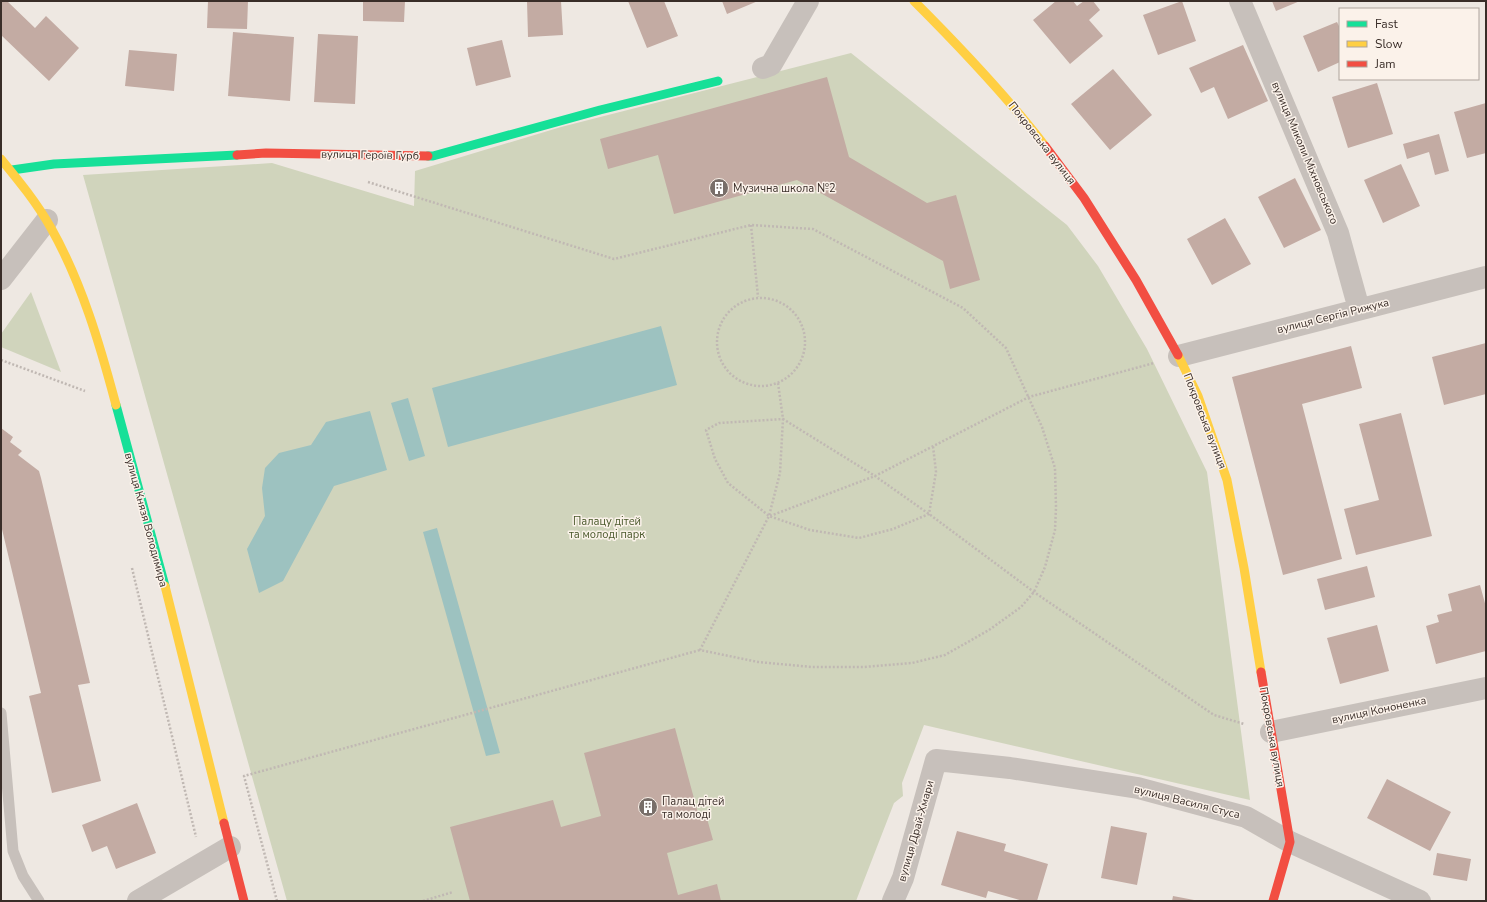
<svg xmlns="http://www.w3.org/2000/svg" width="1487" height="902" font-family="'Nunito Sans',sans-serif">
<rect width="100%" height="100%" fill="#eee8e2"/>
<path fill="#d0d4bc" d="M851,53L1067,225L1098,266L1147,349L1207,472L1250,800L924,725L902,783L903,796L894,803L856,901H287L83,175L272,163L414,206L415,171L561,127Z
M31,292L61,372L1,347V334Z"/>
<path fill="#9dc2c0" d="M661,326L677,385L448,447L432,388Z
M408,398L425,456L409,461L391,403Z
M370,411L387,470L334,486L283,581L259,593L247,549L265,516L262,488L265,468L279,453L311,445L326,422Z
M437,528L500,753L486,756L423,532Z"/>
<path fill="#c3aba3" d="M1,1H7L35,28L46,16L79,48L49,81L1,35Z
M208,1H248L247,29L207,28Z
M363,1H405L404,22L363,21Z
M527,1H561L563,35L528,37Z
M628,1H664L678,36L647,48Z
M722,1H758L727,14Z
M1056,1H1073L1077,6L1084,1H1093L1100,10L1089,20L1103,36L1070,64L1033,20Z
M1182,1L1196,41L1158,55L1143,15Z
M1272,1H1300L1276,11Z
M1337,22L1340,28V62L1318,72L1303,36Z
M233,32L294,37L290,101L228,96Z
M318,34L358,36L355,104L314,102Z
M502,40L511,77L476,86L467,48Z
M1243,45L1268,101L1228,119L1214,87L1201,93L1189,68Z
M129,50L177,54L174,91L125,86Z
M1113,69L1152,115L1110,150L1071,104Z
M827,77L849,157L927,203L956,195L980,280L950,289L943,261L797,180L674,214L658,155L608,169L600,139Z
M1377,83L1393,134L1348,148L1332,97Z
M1486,103V153L1467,158L1454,112Z
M1439,134L1449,171L1435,175L1429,152L1407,159L1403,144Z
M1401,164L1420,206L1383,223L1364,180Z
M1295,178L1321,230L1284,248L1258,197Z
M1225,218L1251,264L1212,285L1187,239Z
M1486,343V394L1444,405L1432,357Z
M1351,346L1362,388L1302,404L1342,559L1283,575L1232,377Z
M1401,413L1432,536L1356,555L1344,509L1379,500L1359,424Z
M1,428L13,437L10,442L22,451L18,455L39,471L41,478L90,683L78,685L101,781L52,793L29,696L41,693L1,525Z
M1367,566L1375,597L1325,610L1317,579Z
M1480,585L1486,607V651L1436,664L1426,626L1439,622L1437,615L1452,611L1448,594Z
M1377,625L1389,671L1340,684L1327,638Z
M675,728L699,817L706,815L713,840L667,853L678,895L717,884L721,901H470L450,827L553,800L561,827L601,816L584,753Z
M1387,779L1451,812L1430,851L1367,818Z
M137,803L156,853L116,869L107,846L92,852L82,825Z
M1111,826L1147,833L1137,885L1101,878Z
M957,831L1006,844L1004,851L1048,864L1037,901H1023L988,891L986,898L941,885Z
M1437,853L1471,859L1467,881L1433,875Z
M1173,896L1194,900V901H1172Z"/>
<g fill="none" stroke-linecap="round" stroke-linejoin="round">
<path stroke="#c0b8b3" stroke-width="2.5" stroke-dasharray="2 2" stroke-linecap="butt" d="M368,182L614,259L751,225L813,229L963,308L1006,348L1042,427L1055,468L1056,507L1055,530L1045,567L1034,592L1021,607L989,630L945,655L912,663L864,667H812L758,662L700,650L769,516L780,473L783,419L719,423L706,430L715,459L728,483L769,516L810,530L859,538L893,529L929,514L936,472L933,446
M751,225L758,297
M717 342a44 44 0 1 1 88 0a44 44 0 1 1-88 0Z
M1,360L85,391
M778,383L783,419L875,476L929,514L1034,592L1214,715L1244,724
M770,516L875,476L1029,397L1154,363
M132,568L196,837
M277,901L244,776L700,650
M423,901L453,892"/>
<path stroke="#c7c0bb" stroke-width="11" d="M1,713L13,851L23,876L39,901"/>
<path stroke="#c7c0bb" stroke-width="22" d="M1240,1L1338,233L1359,309
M763,68L771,65L808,1
M1,279L47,220
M1179,356L1486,277
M1271,732L1486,688
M138,901L230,847
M893,901L903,878L936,760L1010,768L1138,788L1246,817L1290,842L1420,901"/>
<path stroke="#16e098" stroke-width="9" d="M428,156H433L600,110L718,81
M12,170L54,164L237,155
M116,405L165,586"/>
<path stroke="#ffcf43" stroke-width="9" d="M914,1C961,48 1005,94 1045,146
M1,159C19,181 37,203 51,228C82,283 100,345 116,405
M1178,355L1198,396L1227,480L1244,568L1261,672
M165,586L224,823"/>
<path stroke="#f24e42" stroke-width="9" d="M1045,146L1084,198L1136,280L1178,355
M237,155L266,153L428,156
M1261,672L1290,842L1273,901
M224,823L244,901"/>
</g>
<defs>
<symbol id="building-disc" viewBox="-11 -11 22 22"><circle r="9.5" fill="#786e69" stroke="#fbf2ea"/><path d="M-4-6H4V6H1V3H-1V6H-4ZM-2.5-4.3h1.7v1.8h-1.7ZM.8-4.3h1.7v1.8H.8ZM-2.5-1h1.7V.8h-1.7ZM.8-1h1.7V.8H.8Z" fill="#fff"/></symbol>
</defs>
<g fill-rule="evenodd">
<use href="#building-disc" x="708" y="177" width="22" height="22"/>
<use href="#building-disc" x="637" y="796" width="22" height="22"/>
</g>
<g text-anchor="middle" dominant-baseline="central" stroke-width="3" stroke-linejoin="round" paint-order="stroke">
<g font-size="11" fill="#392d28" stroke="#fbf2ea">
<text transform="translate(1042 143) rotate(52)">Покровська вулиця</text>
<text transform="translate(1305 153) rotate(67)">вулиця Миколи Міхновського</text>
<text transform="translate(370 155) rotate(1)">вулиця Героїв Гурб</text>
<text transform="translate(1333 316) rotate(-14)">вулиця Сергія Рижука</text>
<text transform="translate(1205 421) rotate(69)">Покровська вулиця</text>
<text transform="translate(146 520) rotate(75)">вулиця Князя Володимира</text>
<text transform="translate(1379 710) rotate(-12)">вулиця Кононенка</text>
<text transform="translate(1272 737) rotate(80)">Покровська вулиця</text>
<text transform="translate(1187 802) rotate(14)">вулиця Василя Стуса</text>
<text transform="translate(916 831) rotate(-74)">вулиця Драй-Хмари</text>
</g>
<g font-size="11" fill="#392d28" stroke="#fbf2ea" text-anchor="start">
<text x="733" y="188">Музична школа №2</text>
<text x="662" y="801">Палац дітей<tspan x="662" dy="13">та молоді</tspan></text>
</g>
<g font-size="11" fill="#49582b" stroke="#fbf2ea">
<text x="607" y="521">Палацу дітей<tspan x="607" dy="13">та молоді парк</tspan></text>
</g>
</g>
<rect width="1487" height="902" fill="none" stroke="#392d28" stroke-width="4"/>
<rect x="1339" y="8" width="140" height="72" fill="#fbf2ea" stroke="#ada39c"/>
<rect x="1347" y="21" width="20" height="6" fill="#16e098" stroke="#ada39c"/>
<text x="1375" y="28" font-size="12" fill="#392d28">Fast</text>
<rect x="1347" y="41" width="20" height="6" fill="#ffcf43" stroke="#ada39c"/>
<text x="1375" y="48" font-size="12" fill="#392d28">Slow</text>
<rect x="1347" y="61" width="20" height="6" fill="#f24e42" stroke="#ada39c"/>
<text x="1375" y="68" font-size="12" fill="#392d28">Jam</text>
</svg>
